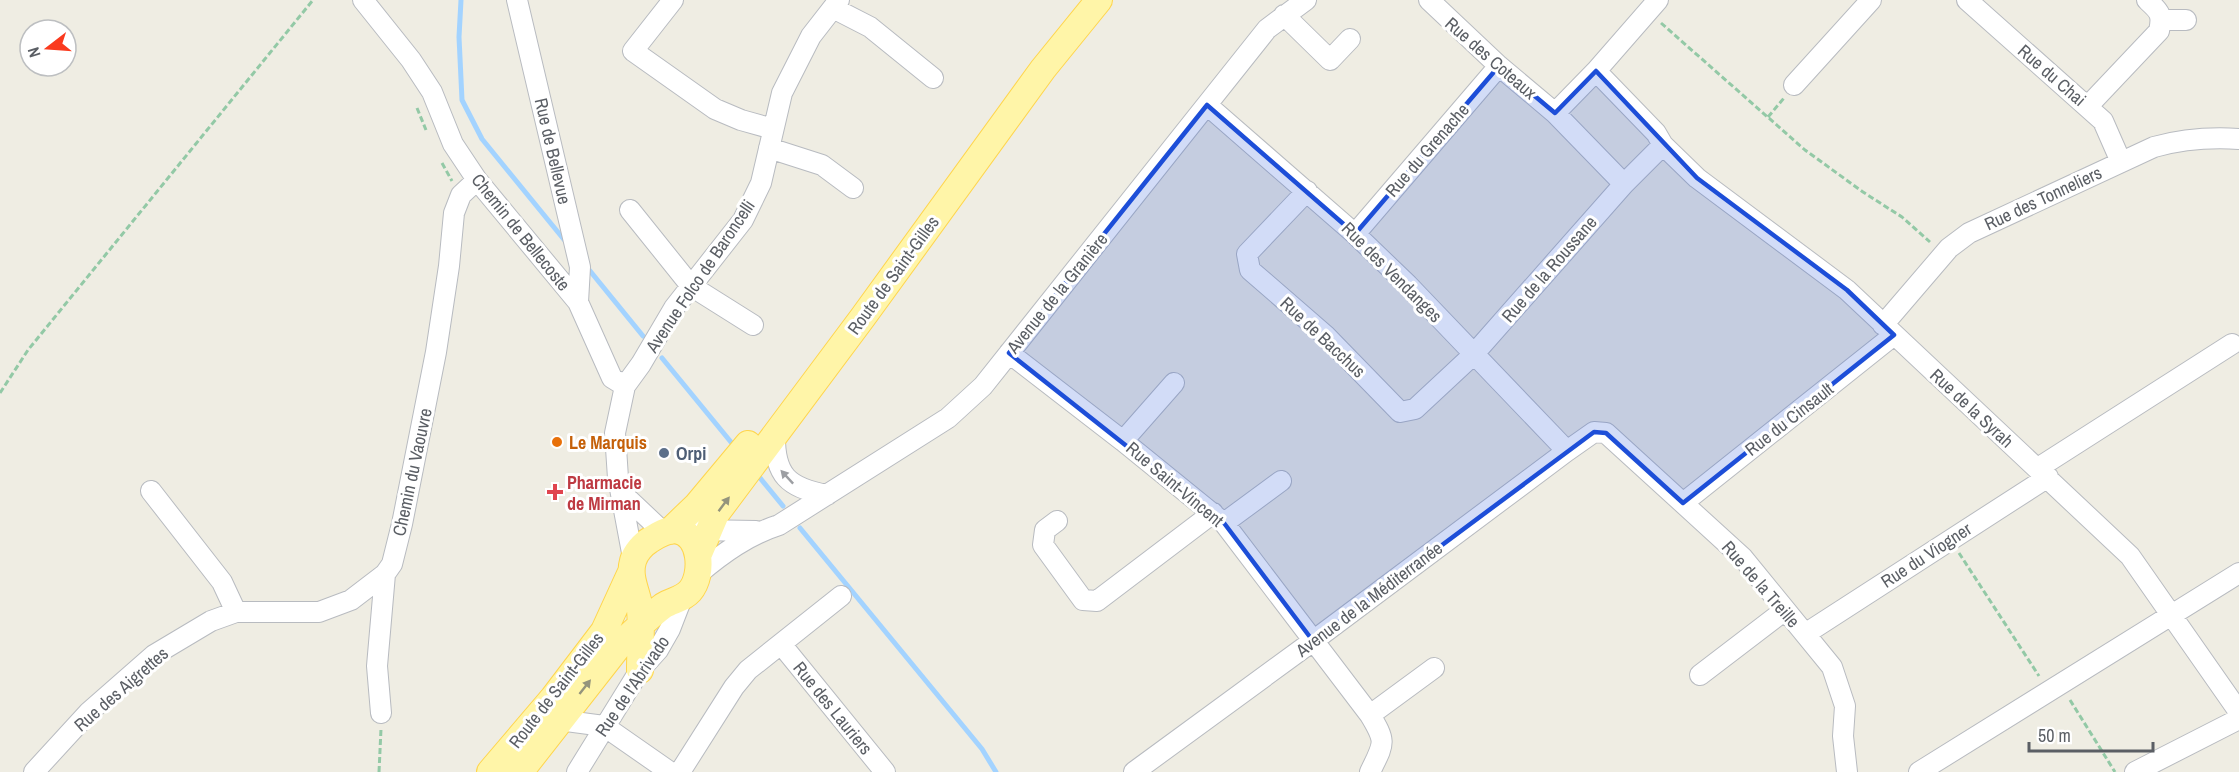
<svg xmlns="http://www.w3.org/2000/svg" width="2239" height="772" font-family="'Archivo Narrow',sans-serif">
<rect width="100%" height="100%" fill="#efede3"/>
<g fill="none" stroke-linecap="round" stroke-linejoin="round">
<path stroke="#a3d3ff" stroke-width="5" d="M461,0L459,37L462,100L482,139L566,242
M586,266L643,336
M662,358L735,447
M756,473L783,506
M800,528L982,749L996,772"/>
<defs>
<path id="minor" d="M363,0L411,60L432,92L453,144L477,180L578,302L612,378L625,386
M517,0L580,267L578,302
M673,0L633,51L715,109L741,120L773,129
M1429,0L1499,66L1555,113
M1967,0L2103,121L2121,162
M833,8L870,27L933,78
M1284,15L1330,60L1350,39
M2162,20H2186
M1596,71L1658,0
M1794,85L1871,0
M1207,105L1355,234L1408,285L1567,451
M2088,106L2159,31C2163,14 2159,11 2147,0
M1663,145L1697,178L1847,290L2130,556L2239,712
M769,148L822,165L853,188
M1307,191L1247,254L1250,270L1325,335L1400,412L1415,409L1473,355L1624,184L1663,145L1656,133L1596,71L1555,113L1624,184
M630,210L691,286L753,325
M1355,234L1499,66
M1883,325L1949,248L1969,233L2154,147C2183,139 2209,137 2239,139
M1009,353L1123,441L1224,523L1370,715C1387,743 1384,743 1370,772
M775,434C774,475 788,488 827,495
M1123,441L1174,383
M2038,468L2232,344
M623,489L627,498L663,532
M151,491L222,582L236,612
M1683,503L1894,335
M1057,521L1045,530L1043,545L1083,600L1097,601L1213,513
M1224,523L1281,481
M696,530L756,531
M633,558L618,478L615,433L625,386L641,364L674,308L743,220L761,183L782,93L811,36L839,0
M698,574C723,553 748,535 779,525L948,418L983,386L1267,29L1306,0
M1805,634L2048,477
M781,644L885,772
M1700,675L1785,610
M381,713L377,666L385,574L392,564L402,524L436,352L449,266L454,213L461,195L477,180
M1370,715L1434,668
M559,720L604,726L670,772
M34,772L89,712L154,655L211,621L236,612H319L351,600L385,574
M577,772L640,670L658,650L670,629L682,598
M680,772L734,687L748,670L841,596
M1134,772L1313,641L1567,451L1594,432L1606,433L1743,558L1832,667L1845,706L1843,736L1847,772
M1919,772L2239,573
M2135,772L2239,719"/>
<path id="major" d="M670,531L697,505L748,444
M698,556L716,514L863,317L1043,69L1099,0
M490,772L553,698L604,631L631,572
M520,772L621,643C635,631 648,617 663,606C672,600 682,600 690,591C704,575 702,533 675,530C665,530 658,535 650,540C643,544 635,553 633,561C628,578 638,593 640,610C642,630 640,650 640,670"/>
</defs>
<use href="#minor" stroke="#b8bbc0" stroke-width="22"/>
<use href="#major" stroke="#ffd54c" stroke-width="28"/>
<path stroke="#93c9a6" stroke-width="3" stroke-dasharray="6 3" stroke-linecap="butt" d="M1661,23L1805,150L1863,192L1902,217L1930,242
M417,108L426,130
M1768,117L1784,98
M442,163L452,181
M0,393L28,350L313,0
M1959,553L2039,676
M2070,700L2115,772
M379,772L381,729"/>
<use href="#minor" stroke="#fff" stroke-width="20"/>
<use href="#major" stroke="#fff5a8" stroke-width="26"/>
</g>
<defs><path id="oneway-solid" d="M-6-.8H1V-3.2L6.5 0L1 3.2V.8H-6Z" transform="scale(1.5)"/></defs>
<use fill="#9d9fa3" href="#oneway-solid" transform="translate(787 477) rotate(-133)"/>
<g fill="#94947c">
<use href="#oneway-solid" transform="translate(724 504) rotate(-53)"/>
<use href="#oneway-solid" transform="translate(585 687) rotate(-52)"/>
</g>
<path fill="#1d4ed8" fill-opacity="0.2" stroke="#1d4ed8" stroke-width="4.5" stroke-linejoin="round" d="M1499,66L1555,113L1596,71L1697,178L1847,290L1894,335L1683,503L1606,433L1594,432L1313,641L1224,523L1009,353L1207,105L1355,234Z"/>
<circle fill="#e8710a" stroke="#fff" stroke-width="2" cx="557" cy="442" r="6"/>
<circle fill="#5c6f8a" stroke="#fff" stroke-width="2" cx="664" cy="453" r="6"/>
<path fill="#e0444e" stroke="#fff" stroke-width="2" d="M552 483h6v6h6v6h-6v6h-6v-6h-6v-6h6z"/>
<g text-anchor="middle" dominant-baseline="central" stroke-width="6" stroke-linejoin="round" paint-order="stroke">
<g font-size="18" fill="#5b5f65" stroke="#fff">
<text transform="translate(1491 58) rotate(41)">Rue des Coteaux</text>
<text transform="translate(2052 75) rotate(41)">Rue du Chai</text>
<text transform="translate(1427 150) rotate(-49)">Rue du Grenache</text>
<text transform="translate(553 151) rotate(77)">Rue de Bellevue</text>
<text transform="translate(2043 198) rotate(-25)">Rue des Tonneliers</text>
<text transform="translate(521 232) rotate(51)">Chemin de Bellecoste</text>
<text transform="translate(1549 269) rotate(-49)">Rue de la Roussane</text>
<text transform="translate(1392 272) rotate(45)">Rue des Vendanges</text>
<text transform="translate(893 275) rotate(-54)">Route de Saint-Gilles</text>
<text transform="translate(700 276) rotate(-56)">Avenue Folco de Baroncelli</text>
<text transform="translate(1057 293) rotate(-51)">Avenue de la Granière</text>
<text transform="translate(1323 337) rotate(43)">Rue de Bacchus</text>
<text transform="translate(1972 408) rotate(43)">Rue de la Syrah</text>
<text transform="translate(1789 419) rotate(-38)">Rue du Cinsault</text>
<text transform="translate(412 472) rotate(-78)">Chemin du Vaouvre</text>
<text transform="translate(1175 484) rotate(40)">Rue Saint-Vincent</text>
<text transform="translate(1926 555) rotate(-33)">Rue du Viogner</text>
<text transform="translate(1761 584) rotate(49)">Rue de la Treille</text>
<text transform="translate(1369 599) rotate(-37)">Avenue de la Méditerranée</text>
<text transform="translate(632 686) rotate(-56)">Rue de l'Abrivado</text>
<text transform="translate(121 689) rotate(-41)">Rue des Aigrettes</text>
<text transform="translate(556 690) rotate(-52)">Route de Saint-Gilles</text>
<text transform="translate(833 708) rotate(51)">Rue des Lauriers</text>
</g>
<g font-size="18" font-weight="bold" fill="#c56008" stroke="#fff" text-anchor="start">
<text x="569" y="442">Le Marquis</text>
</g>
<g font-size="18" font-weight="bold" fill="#4e5e75" stroke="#fff" text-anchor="start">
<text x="676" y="453">Orpi</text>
</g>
<g font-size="18" font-weight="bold" fill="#be3a42" stroke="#fff" text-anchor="start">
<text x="567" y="482">Pharmacie<tspan x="567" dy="21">de Mirman</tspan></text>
</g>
</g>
<g transform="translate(48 48) rotate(253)"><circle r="28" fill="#ffffff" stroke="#bdbfc1" stroke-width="1.5"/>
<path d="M0-4.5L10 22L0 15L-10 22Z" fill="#fa3a1e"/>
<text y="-9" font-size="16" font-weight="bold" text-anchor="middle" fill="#5b5f65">N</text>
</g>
<path d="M2029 742v9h124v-9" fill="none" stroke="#5b5f65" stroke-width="3"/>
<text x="2038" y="742" font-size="18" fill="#5b5f65" stroke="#ffffff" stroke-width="4.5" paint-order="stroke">50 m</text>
</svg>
